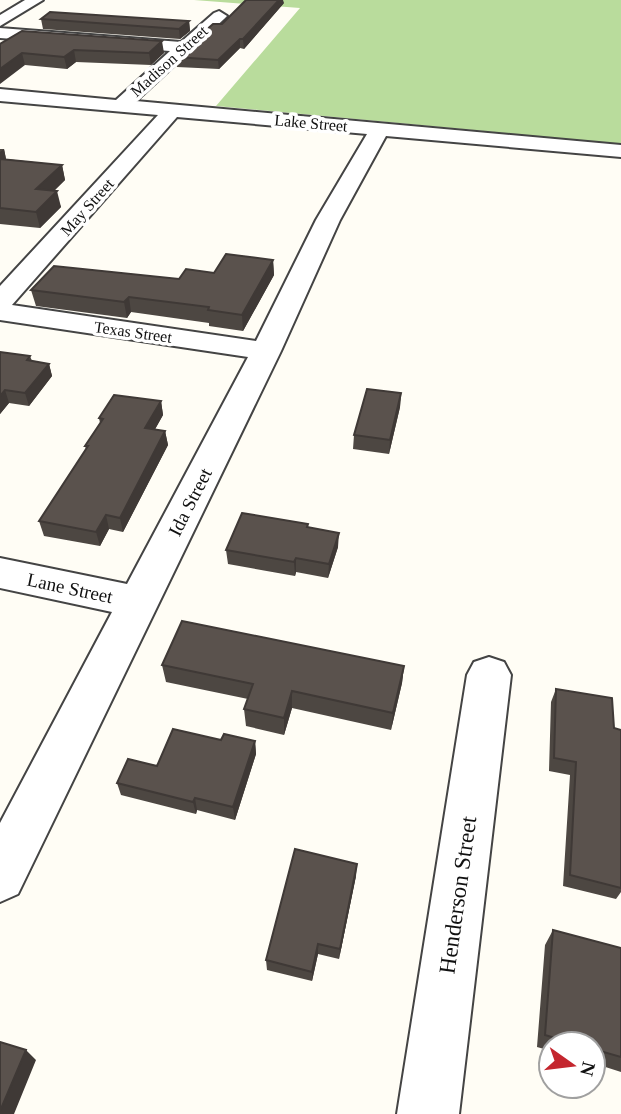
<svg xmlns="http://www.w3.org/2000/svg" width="621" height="1114" font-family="Georgia,serif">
<rect width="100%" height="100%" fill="#fffdf5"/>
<path fill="#b9dc9c" d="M194,0H621V144L216,106L300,8Z"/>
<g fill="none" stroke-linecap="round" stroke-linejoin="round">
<defs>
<path id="minor" d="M25,0H43L0,26V15Z
M219,11L227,16L224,19L136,101L621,145V157L386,136L340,220L281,351L18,894L0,902V823L112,612L0,588V558L127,584L248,357L0,320V286L158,115L0,101V89L116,100L170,51L0,38V28L181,42L214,13ZM177,117L367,134L316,220L256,341L12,305Z
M489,657L504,662L511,675L459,1114H397L467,675L474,662Z"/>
</defs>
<use href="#minor" stroke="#444" stroke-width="4"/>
<use href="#minor" fill="#fff" fill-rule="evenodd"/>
</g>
<path fill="#4d4742" d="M284,3L244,49L240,48L219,69L177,67L176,57L222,24Z
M41,19L189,21L190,31L180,39L43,29Z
M0,44L164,53L151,65L76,62L67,69L25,65Z
M0,149H4L6,159L62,165L65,180L54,191L61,207L40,228L0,224Z
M273,260L274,275L243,331L209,326V323L131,312L127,318L36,306L31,290L179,279Z
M0,352L30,356L32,361L49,364L52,376L29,406L9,403L0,414Z
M401,393L400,407L389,454L353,449L354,435Z
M161,401L163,415L155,429L165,431L168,445L123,532L109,529L100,546L44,536L39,521L86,449L85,446L100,423L99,418Z
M308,524V528L338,547L328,578L296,572L295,576L228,564L226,550Z
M162,665L404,666L402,683L391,730L292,708L284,735L246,726L244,709L248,699L166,682Z
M556,689L614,728L621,730V892L616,899L563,886L570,775L549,771L551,702Z
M221,740L255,741L256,754L235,820L197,810L196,814L121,795L117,783Z
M356,876L339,959L318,954L312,981L267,970L266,960Z
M553,930L621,948V1072L593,1063V1044H551V1051L537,1047L545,945Z"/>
<path fill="#3f3936" d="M279,0H283L284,3L244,49L243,39Z
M189,21L190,31L180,39L179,29Z
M240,39V48L219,69L218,60Z
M162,41L164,53L151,65L149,53Z
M74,50L76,62L67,69L64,57Z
M22,53L25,65L0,84V69Z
M4,149L7,164L0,171V152Z
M62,165L65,180L40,204L36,189Z
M57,191L61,207L40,228L36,212Z
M273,260L274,275L243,331L242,315Z
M129,297L131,312L127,318L124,302Z
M49,364L52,376L29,406L25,393Z
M5,390L9,403L0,414V396Z
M401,393L400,407L389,454L390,440Z
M161,401L163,415L148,442L145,428Z
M165,431L168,445L123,532L120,518Z
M106,515L109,529L100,546L96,532Z
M339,533L338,547L328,578L329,564Z
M296,558V572L295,576L294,562Z
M404,666L402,683L391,730L393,713Z
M292,691V708L284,735V718Z
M255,741L256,754L235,820L233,807Z
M195,798L197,810L196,814L193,802Z
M357,864L356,876L339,959L340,949Z
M318,944V954L312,981V972Z
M26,1050L36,1060L14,1114H0V1111Z"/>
<path fill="#5a524d" stroke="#3f3936" stroke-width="2" d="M246,0H279L243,39H240L218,60L176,57L213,24H222Z
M50,12L189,21L179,29L41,19Z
M22,31L162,41L149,53L74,50L64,57L22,53L0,69V44Z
M0,159L62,165L36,189L57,191L36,212L0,208Z
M226,254L273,260L242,315L208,310L209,307L129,297L124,302L31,290L54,266L179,279L186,269L214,273Z
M0,352L30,356L27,360L49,364L25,393L5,390L0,396Z
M367,389L401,393L390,440L354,435Z
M114,395L161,401L145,428L165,431L120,518L106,515L96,532L39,521L88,446H85L103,419L99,418Z
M242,513L308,524L307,527L339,533L329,564L296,558L294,562L226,550Z
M182,621L404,666L393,713L292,691L284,718L244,709L253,684L162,665Z
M556,689L612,698L614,728L621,730V888L570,875L576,762L554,758Z
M173,729L221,740L224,734L255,741L233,807L195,798L193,802L117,783L128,759L157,766Z
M295,849L357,864L340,949L318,944L312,972L266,960Z
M553,930L621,948V1057L593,1049V1044H575L545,1035Z
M0,1042L26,1050L0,1111Z"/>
<g text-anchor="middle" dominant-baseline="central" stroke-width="7" stroke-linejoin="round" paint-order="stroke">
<g font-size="16" fill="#111" stroke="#fff">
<text transform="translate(169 61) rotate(-42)">Madison Street</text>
<text transform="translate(311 123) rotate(5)">Lake Street</text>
<text transform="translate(87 207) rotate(-48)">May Street</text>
<text transform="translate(133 332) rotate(8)">Texas Street</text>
</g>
<g font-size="19" fill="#111" stroke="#fff">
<text transform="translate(190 502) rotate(-63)">Ida Street</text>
<text transform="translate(70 588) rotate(12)">Lane Street</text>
</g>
<g font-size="23" fill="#111" stroke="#fff">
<text transform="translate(458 895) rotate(-82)">Henderson Street</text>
</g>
</g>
<g transform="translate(572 1065) rotate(104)"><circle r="33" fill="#ffffff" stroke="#a0a0a0" stroke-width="2"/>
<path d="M0-5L12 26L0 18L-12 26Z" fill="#c4262e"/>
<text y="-10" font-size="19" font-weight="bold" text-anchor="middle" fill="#111111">N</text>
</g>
</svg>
